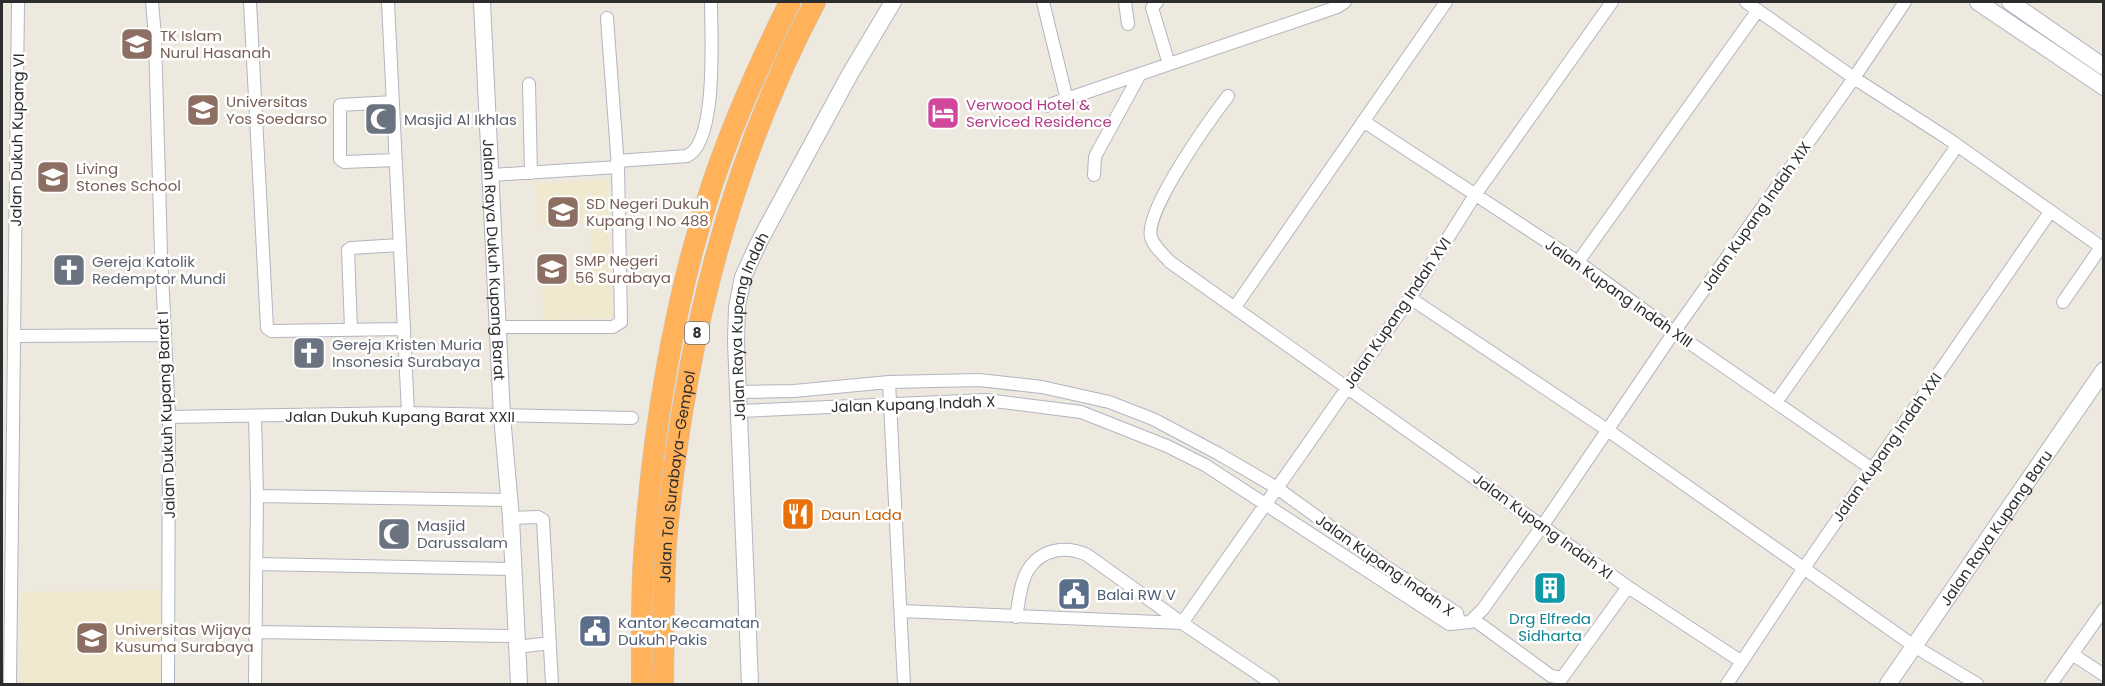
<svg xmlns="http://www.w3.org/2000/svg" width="2105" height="686" font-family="Poppins,sans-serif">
<rect width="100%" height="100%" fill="#eee9df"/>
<path fill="#f0e8cf" d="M608,180L609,199L588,200L589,224L538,226L536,183Z
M608,200L614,317L544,321L540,261L563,260L564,279L593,278L589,201Z
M165,590L163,684H18L22,592Z"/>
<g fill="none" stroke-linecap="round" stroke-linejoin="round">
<defs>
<path id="street" d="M152,2L155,37L161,254L169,417L168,684
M250,2L267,328L272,331L404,329
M388,2L408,413
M1043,2L1067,100
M1125,2L1128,24
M1157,2L1152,8L1169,64
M1746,2L1854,78L1947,138L2104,249
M529,84L531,173
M1228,96C1211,118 1144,211 1151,237C1153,246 1164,255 1170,262L1628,587L1742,662
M393,102L340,105V159L344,162L396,160
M1046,106L1337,7L1345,2
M1363,121L1578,262L1674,332L1872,469
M617,161L687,156C718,142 711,33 711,2
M491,175L618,167L607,18
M1094,175L1095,157L1098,151L1139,76
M1578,262L1758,10
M1410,298L1606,429L1914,646L1977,684
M2063,302L2101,247
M1235,307L1446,2
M498,327H613L621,322L618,167
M351,329L348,250L351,248L400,245
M14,336L164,335
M889,382L904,684
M739,392L794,391L889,382L979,380L1042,387L1109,402L1153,419L1219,454L1277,488L1382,564L1457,613L1459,623
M1777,401L1957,146
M740,411L986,400L1081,412L1167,446L1205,465L1449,624L1470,622L1483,609L1543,525L1674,332L1854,78L1905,2
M169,417L408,413L632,418
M257,496L509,500
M511,518L538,517L543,520L552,684
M257,564L512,569
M901,611L1182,623
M1016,617C1019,602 1020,583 1028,570C1041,549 1066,545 1087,555L1182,623L1273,684
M1473,619L1551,676L1562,678L1628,587
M1182,623L1308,444L1410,298L1475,195L1612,2
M256,632L516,636
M517,647L550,643
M2072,654L2104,675
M10,684L18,2
M255,684L257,496L255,416
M1727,684L1804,568L2050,212
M2051,684L2104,609"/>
<g id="secondary">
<path id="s1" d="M482,2L502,416L511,518L519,684"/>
<path d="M1978,2L2104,87"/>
<path d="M2010,2L2104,67"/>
<path id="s2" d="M750,684L736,342L737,307L743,277L759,242L850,74L893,2"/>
<path id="s3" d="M1888,684L2104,370"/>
</g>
<g id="highway">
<path d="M642,684C642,642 641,599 644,557C652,433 674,300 713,182C734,120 761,60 790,2"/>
<path id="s4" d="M663,684C664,638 663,591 666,544C682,356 727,169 815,2"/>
</g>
</defs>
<use href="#street" stroke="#b3b4c0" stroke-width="14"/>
<use href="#secondary" stroke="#b3b4c0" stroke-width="18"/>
<use href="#highway" stroke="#c8c8c8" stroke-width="22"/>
<use href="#street" stroke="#fff" stroke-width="12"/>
<use href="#secondary" stroke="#fff" stroke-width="16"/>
<use href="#highway" stroke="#ffb25a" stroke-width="21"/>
</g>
<defs>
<symbol id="school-square" viewBox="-11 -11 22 22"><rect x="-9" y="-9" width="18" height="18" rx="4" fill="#8d6e63" stroke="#fff"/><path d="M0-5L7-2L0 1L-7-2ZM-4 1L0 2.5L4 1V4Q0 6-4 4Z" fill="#fff"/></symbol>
<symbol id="university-square" viewBox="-11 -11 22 22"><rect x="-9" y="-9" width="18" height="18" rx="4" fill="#8d6e63" stroke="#fff"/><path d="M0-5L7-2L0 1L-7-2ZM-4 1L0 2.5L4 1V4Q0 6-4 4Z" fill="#fff"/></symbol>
<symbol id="hotel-square" viewBox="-11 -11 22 22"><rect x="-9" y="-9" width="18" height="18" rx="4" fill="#d1479c" stroke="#fff"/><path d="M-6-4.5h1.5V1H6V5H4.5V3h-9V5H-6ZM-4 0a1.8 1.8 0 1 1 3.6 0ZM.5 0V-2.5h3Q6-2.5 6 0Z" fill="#fff"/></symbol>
<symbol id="mosque-square" viewBox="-11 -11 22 22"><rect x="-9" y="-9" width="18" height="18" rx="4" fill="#6b7280" stroke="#fff"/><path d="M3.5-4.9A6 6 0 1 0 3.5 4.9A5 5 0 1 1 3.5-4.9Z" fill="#fff"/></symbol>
<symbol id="church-square" viewBox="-11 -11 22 22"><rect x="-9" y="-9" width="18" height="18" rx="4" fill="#6b7280" stroke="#fff"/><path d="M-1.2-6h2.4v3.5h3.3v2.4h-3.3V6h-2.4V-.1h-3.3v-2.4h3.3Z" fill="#fff"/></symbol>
<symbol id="restaurant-square" viewBox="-11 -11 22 22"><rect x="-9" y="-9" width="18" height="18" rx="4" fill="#e8710a" stroke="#fff"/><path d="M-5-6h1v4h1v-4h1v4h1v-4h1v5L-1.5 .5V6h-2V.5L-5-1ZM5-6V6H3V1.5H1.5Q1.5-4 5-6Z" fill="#fff"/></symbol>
<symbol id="building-square" viewBox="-11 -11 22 22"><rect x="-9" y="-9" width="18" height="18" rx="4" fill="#0f9aa8" stroke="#fff"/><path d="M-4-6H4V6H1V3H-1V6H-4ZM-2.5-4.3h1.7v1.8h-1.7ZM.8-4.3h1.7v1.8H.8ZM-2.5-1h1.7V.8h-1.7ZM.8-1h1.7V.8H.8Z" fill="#fff"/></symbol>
<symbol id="civic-square" viewBox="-11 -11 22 22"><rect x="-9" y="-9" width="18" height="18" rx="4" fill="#5c6f8a" stroke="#fff"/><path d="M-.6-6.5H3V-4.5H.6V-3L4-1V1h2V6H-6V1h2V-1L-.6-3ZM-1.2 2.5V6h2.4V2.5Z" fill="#fff"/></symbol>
</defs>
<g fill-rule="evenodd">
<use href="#school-square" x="118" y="25" width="38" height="38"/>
<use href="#university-square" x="184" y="91" width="38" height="38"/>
<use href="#hotel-square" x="924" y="94" width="38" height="38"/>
<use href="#mosque-square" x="362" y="100" width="38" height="38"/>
<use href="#school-square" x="34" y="158" width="38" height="38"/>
<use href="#school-square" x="544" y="193" width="38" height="38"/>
<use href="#school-square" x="533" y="250" width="38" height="38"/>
<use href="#church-square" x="50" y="251" width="38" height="38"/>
<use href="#church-square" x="290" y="334" width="38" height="38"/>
<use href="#restaurant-square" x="779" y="495" width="38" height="38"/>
<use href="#mosque-square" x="375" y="515" width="38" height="38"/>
<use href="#building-square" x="1531" y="569" width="38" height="38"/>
<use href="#civic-square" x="1055" y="575" width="38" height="38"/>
<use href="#civic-square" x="576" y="612" width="38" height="38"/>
<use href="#university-square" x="73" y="619" width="38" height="38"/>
</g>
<g text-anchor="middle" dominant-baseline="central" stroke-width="5" stroke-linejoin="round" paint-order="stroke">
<rect fill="#fff" stroke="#6c6c6c" stroke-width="1.5" x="685" y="322" width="24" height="22" rx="4.5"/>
<g font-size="14" font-weight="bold" fill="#2d2d2d">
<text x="697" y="333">8</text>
</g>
<g font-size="15" fill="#785e54" stroke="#fff" text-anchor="start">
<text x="160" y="35">TK Islam<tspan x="160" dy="17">Nurul Hasanah</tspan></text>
<text x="226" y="101">Universitas<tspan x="226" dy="17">Yos Soedarso</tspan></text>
<text x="76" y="168">Living<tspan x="76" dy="17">Stones School</tspan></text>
<text x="586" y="203">SD Negeri Dukuh<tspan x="586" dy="17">Kupang I No 488</tspan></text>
<text x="575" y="260">SMP Negeri<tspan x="575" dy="17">56 Surabaya</tspan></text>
<text x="115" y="629">Universitas Wijaya<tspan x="115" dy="17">Kusuma Surabaya</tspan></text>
</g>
<g font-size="15" fill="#b23c85" stroke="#fff" text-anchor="start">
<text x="966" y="104">Verwood Hotel &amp;<tspan x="966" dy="17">Serviced Residence</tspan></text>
</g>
<g font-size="15" fill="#5b616d" stroke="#fff" text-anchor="start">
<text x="404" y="119">Masjid Al Ikhlas</text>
<text x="92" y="261">Gereja Katolik<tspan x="92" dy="17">Redemptor Mundi</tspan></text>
<text x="332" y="344">Gereja Kristen Muria<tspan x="332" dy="17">Insonesia Surabaya</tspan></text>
<text x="417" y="525">Masjid<tspan x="417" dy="17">Darussalam</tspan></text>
</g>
<g font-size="15" fill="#2d2d2d" stroke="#fff">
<text transform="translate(17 140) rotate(-89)">Jalan Dukuh Kupang VI</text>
<text transform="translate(1756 216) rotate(-55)">Jalan Kupang Indah XIX</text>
<text stroke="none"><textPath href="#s1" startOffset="258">Jalan Raya Dukuh Kupang Barat</textPath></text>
<text transform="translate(1619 293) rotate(35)">Jalan Kupang Indah XIII</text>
<text transform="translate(1397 313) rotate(-56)">Jalan Kupang Indah XVI</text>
<text stroke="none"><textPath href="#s2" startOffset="360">Jalan Raya Kupang Indah</textPath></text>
<text transform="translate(913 404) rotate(-2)">Jalan Kupang Indah X</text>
<text transform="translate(166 415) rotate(-92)">Jalan Dukuh Kupang Barat I</text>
<text x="400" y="416">Jalan Dukuh Kupang Barat XXII</text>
<text transform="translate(1887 447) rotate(-55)">Jalan Kupang Indah XXI</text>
<text stroke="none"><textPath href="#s4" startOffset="208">Jalan Tol Surabaya–Gempol</textPath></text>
<text transform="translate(1543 526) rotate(36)">Jalan Kupang Indah XI</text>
<text stroke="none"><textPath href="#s3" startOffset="190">Jalan Raya Kupang Baru</textPath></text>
<text transform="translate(1385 565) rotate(35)">Jalan Kupang Indah X</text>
</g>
<g font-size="15" fill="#c56008" stroke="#fff" text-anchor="start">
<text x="821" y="514">Daun Lada</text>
</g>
<g font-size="15" fill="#4e5e75" stroke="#fff" text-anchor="start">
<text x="1097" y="594">Balai RW V</text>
<text x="618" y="622">Kantor Kecamatan<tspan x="618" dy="17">Dukuh Pakis</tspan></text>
</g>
<g font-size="15" fill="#0d838f" stroke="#fff">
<text x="1550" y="618">Drg Elfreda<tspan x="1550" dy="17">Sidharta</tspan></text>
</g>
</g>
<rect width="2105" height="686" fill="none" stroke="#2d2d2d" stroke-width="6"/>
</svg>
